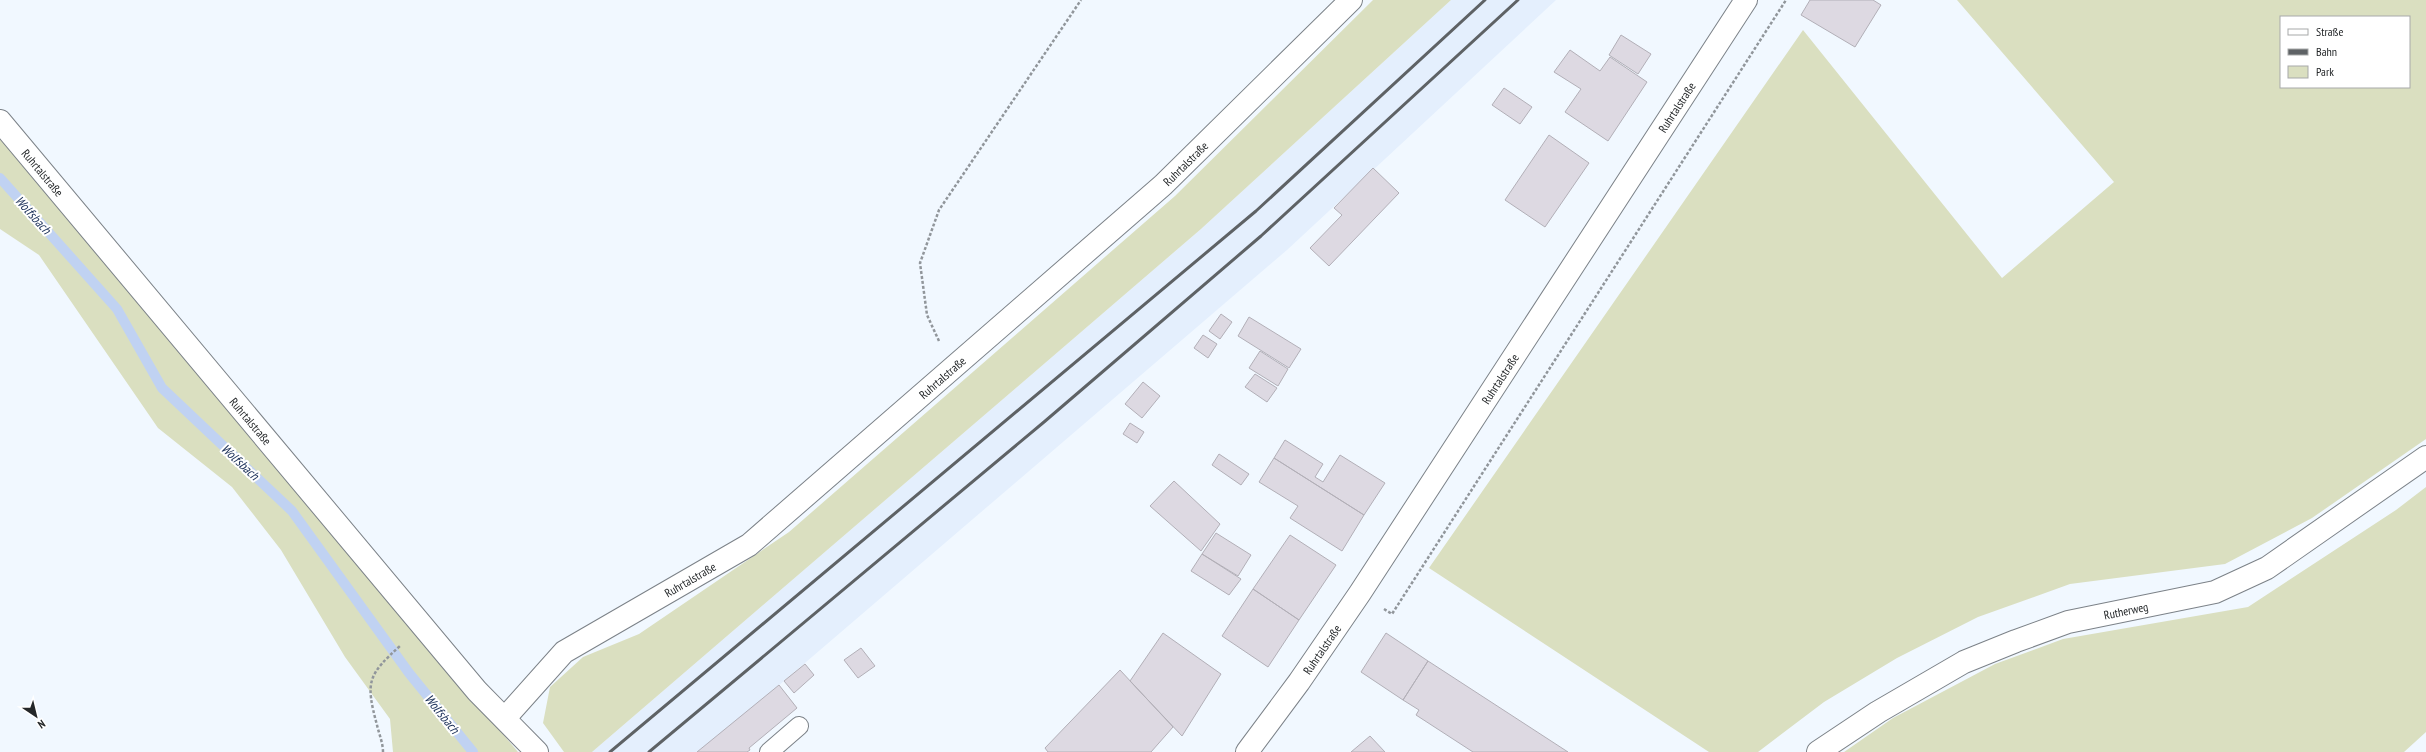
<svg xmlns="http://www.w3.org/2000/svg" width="2426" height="752" font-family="'PT Sans Narrow',sans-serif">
<rect width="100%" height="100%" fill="#f1f8ff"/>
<path fill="#e4effd" d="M1451,0H1556L1287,250L701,752H592L1201,229Z"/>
<path fill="#dadfc0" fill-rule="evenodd" d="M1373,0H1451L1201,229L592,752H564L543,723L550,687L583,657L639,634L789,532L1175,196Z
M1957,0H2426V439L2312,518L2225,564L2070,584L1978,617L1897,658L1824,702L1758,752H1709L1429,568L1803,30L2002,278L2114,182ZM2281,17H2409V87H2281Z
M0,135L518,752H393L390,719L345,657L281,550L232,487L158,428L39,255L0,229Z
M2426,487V732L2404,752H1844L1893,718L1995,664L2063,639L2248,607L2396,510Z"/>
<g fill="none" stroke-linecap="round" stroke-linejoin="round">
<path stroke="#c0d2f2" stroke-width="10" d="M0,178L117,309L162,388L292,511L409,673L473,752"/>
</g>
<path fill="#ddd9e2" stroke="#b2afb7" d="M1810,0H1873L1881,5L1855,47L1801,15Z
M1621,35L1651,54L1638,74L1609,55Z
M1570,50L1600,71L1610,57L1647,82L1608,141L1565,112L1581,89L1554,72Z
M1504,88L1532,107L1520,124L1492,105Z
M1549,135L1589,163L1545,227L1505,200Z
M1373,168L1399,193L1329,266L1310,248L1342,215L1334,208Z
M1221,314L1232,322L1220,339L1209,331Z
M1249,317L1301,349L1289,368L1238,336Z
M1203,335L1217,344L1208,358L1194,348Z
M1260,351L1288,369L1278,386L1249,368Z
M1255,374L1277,388L1267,402L1245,387Z
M1143,382L1160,396L1142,418L1125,404Z
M1130,423L1144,432L1137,443L1123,434Z
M1285,440L1323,464L1315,477L1323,482L1340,455L1385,483L1364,515L1274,458Z
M1219,454L1249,474L1241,485L1212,465Z
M1274,458L1364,515L1342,551L1290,518L1298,506L1259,482Z
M1174,481L1220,524L1201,551L1150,506Z
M1216,533L1251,555L1238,576L1202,554Z
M1290,535L1336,565L1299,620L1253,589Z
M1202,554L1241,579L1229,595L1191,571Z
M1253,589L1299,620L1268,667L1222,636Z
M1163,633L1221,674L1182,736L1130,681Z
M1386,633L1428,661L1403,700L1361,672Z
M861,648L875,666L858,678L844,660Z
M1428,661L1568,752H1473L1416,715L1419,710L1403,700Z
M805,664L814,675L794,693L784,681Z
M1120,670L1173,727L1151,752H1048L1045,748Z
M779,685L797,708L749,748L750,750L747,752H697Z
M1370,736L1385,752H1351Z"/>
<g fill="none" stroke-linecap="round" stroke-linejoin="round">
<defs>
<path id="service" d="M769,752L799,726"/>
<g id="minor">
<path id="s1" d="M0,121L477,691L537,752"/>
<path id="s2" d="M505,718L564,652L749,545L1163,185L1351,0"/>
<path id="s3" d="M1818,752L1878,712L1964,662L2016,641L2068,622L2215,592L2267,568L2426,457"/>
</g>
<g id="secondary">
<path id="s4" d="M1247,752L1299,682L1360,593L1746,0"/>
</g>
</defs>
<use href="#service" stroke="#7c8288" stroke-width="20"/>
<use href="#minor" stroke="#7c8288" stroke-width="24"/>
<use href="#secondary" stroke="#7c8288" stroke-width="24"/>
<path stroke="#91969b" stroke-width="2.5" stroke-dasharray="3 2" stroke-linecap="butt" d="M939,341L927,315L920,263L939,210L1081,0
M1384,609L1392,614L1786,0
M383,752C383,743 379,734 377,725C365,681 368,675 401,645"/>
<use href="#service" stroke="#fff" stroke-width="18"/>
<use href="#minor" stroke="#fff" stroke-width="22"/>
<use href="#secondary" stroke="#fff" stroke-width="22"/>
<path stroke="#5e6265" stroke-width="3" d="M610,752L1256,211L1485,0
M649,752L1044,422L1261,236L1518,0"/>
</g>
<g text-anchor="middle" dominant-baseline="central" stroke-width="4" stroke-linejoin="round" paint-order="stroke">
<g font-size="12" fill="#242729" stroke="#fff">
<text stroke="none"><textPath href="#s4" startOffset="775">Ruhrtalstraße</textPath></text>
<text stroke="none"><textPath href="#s2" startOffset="882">Ruhrtalstraße</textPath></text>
<text stroke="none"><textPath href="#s1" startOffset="67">Ruhrtalstraße</textPath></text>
<text stroke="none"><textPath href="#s2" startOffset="558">Ruhrtalstraße</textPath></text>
<text stroke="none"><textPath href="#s4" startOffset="451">Ruhrtalstraße</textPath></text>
<text stroke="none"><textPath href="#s1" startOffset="391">Ruhrtalstraße</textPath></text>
<text stroke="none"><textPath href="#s2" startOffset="234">Ruhrtalstraße</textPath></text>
<text stroke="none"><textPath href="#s3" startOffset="342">Rutherweg</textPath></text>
<text stroke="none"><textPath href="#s4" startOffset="127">Ruhrtalstraße</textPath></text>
</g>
<g font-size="13" font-style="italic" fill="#192e57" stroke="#fff">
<text transform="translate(33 215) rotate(48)">Wolfsbach</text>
<text transform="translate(240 462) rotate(43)">Wolfsbach</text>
<text transform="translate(442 714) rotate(51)">Wolfsbach</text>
</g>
</g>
<rect x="2280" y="16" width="130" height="72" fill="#ffffff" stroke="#a7a9a9"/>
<rect x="2288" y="29" width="20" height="6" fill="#ffffff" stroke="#a7a9a9"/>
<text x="2316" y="36" font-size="12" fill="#242729">Straße</text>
<rect x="2288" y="49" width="20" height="6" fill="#5e6265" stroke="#a7a9a9"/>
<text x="2316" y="56" font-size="12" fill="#242729">Bahn</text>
<rect x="2288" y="66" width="20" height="12" fill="#dadfc0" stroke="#a7a9a9"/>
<text x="2316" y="76" font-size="12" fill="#242729">Park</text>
<g transform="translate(36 716) rotate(145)" stroke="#ffffff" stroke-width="3" paint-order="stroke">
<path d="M0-3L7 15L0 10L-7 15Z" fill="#242729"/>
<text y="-6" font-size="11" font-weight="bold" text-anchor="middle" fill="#242729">N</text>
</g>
</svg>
